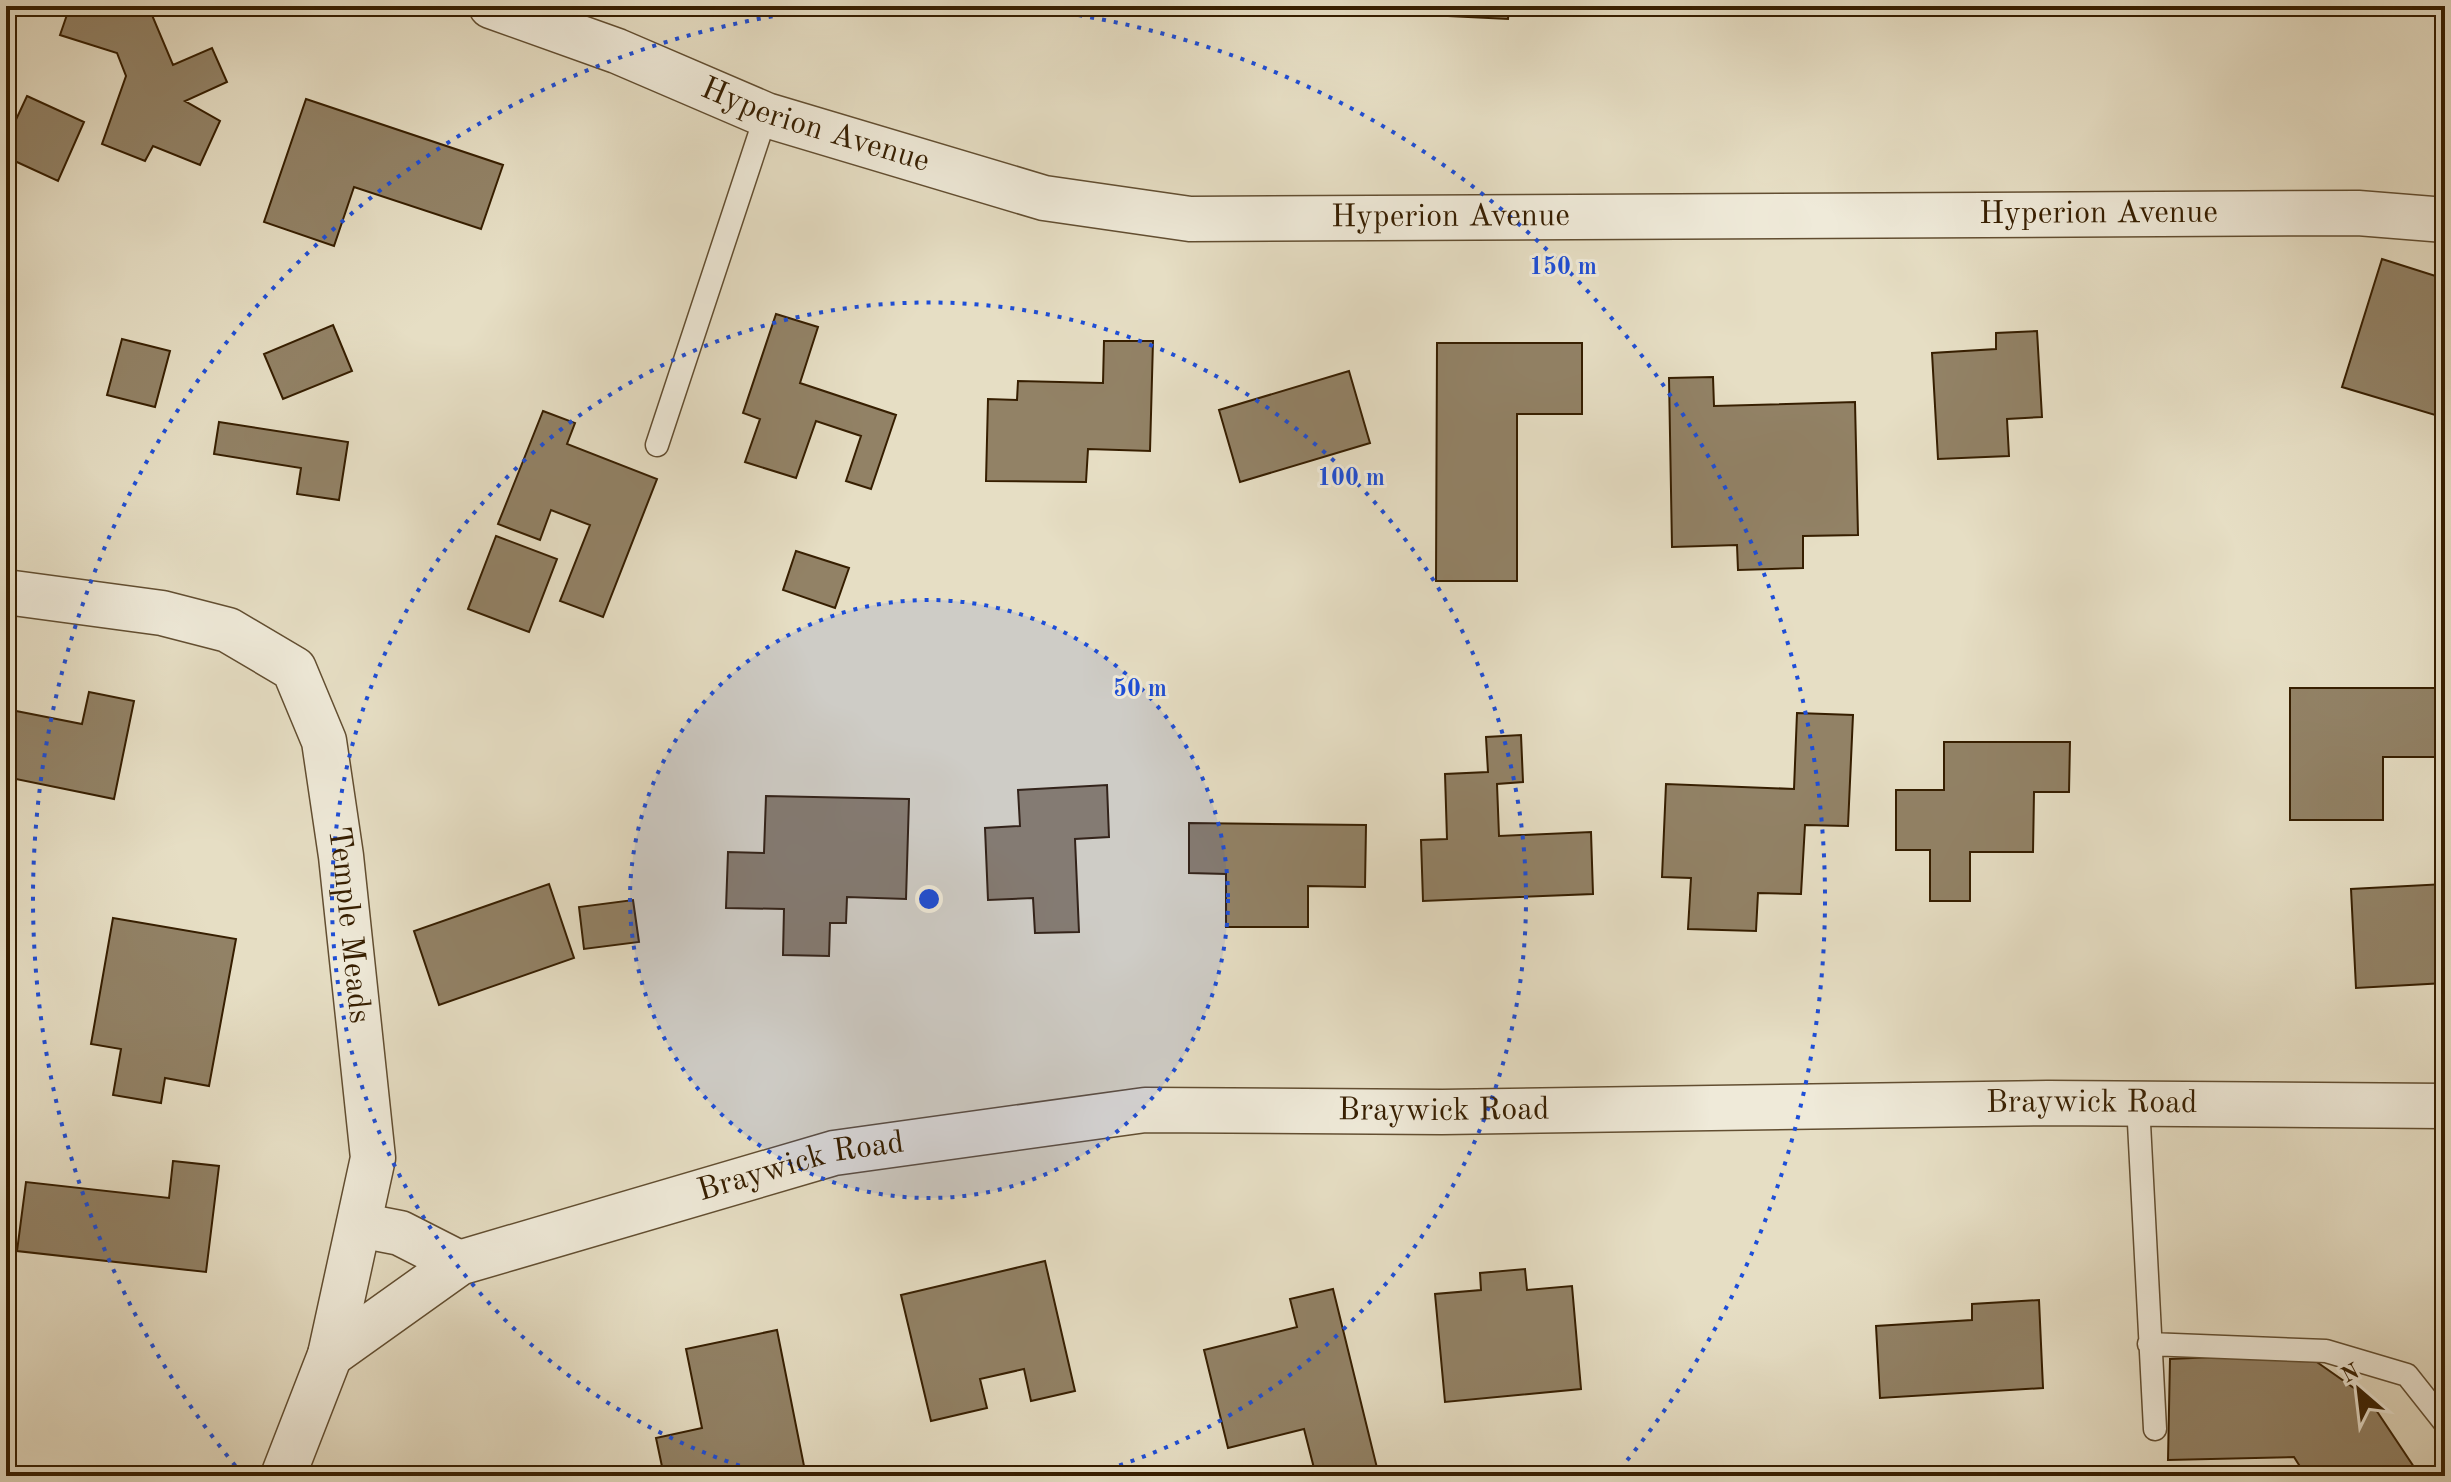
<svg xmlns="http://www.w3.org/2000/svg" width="2451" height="1482" font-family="'Old Standard TT',serif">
<rect width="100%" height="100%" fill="#e6dec4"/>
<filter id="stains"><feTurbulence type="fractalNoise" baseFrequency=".0025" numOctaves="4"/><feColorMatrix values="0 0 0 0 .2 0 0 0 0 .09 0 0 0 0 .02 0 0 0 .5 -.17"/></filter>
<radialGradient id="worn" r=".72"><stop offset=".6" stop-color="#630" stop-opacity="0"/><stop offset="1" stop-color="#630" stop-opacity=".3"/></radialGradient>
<path fill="#928266" stroke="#361e00" stroke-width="2" d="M70,6H122L152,15L173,65L212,48L227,82L185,101L220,121L200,165L153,146L145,161L102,144L126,76L117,53L60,35Z
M1408,6H1509L1508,19L1408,14Z
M27,96L84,122L58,181L6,157V141Z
M306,99L503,165L481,229L354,187L334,246L264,222Z
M2382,259L2445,279V418L2342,387Z
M776,314L818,327L800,383L896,415L871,489L846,481L861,436L816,421L796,478L745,462L760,419L743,413Z
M333,325L352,371L283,399L264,354Z
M2037,331L2042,417L2007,419L2009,456L1938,459L1932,353L1996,349V333Z
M122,339L170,351L155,407L107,395Z
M1104,341H1153L1150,451L1088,449L1086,482L986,481L988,399L1017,400L1018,381L1103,383Z
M1437,343H1582V414H1517V581H1436Z
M1349,371L1370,443L1240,482L1219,410Z
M1713,377L1714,406L1855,402L1858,535L1803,536V568L1738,570L1737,545L1672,547L1669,378Z
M543,411L575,423L567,444L657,479L603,617L560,601L590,525L551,510L540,540L498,524Z
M219,422L348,442L339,500L297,494L301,468L214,454Z
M496,536L557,559L529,632L468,609Z
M796,551L849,568L835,608L783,590Z
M2290,688H2438V757H2383V820H2290Z
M89,692L134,701L114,799L6,777V709L82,724Z
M1797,713L1853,715L1848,826L1805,825L1801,894L1758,893L1756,931L1688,929L1691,878L1662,877L1666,784L1794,789Z
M1521,735L1523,782L1497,784L1499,836L1591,832L1593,894L1423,901L1421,840L1447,839L1445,774L1488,772L1486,737Z
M1944,742H2070L2069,792H2034L2033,852H1970V901H1930V850H1896V790H1944Z
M1107,785L1109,837L1075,839L1079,932L1035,933L1033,898L988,900L985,828L1020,826L1018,790Z
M766,796L909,799L906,899L847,897L846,923H830L829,956L783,955L784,909L726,908L728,852L764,853Z
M1189,823L1366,825L1365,887L1308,886V927H1226V874L1189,873Z
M549,884L574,958L439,1005L414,931Z
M2445,884V983L2356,988L2351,889Z
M633,900L639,942L584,949L579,907Z
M113,918L236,939L209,1086L165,1078L161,1103L113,1095L121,1049L91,1044Z
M173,1161L219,1166L206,1272L17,1251L26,1182L169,1198Z
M1045,1261L1075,1391L1031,1401L1024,1369L980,1379L987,1408L931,1421L901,1295Z
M1525,1269L1527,1290L1572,1286L1581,1389L1445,1402L1435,1294L1481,1290L1480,1273Z
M1333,1289L1379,1476H1316L1304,1429L1228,1448L1204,1350L1297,1327L1290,1299Z
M2039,1300L2043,1388L1880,1398L1876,1326L1972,1320V1304Z
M777,1330L806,1476H664L656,1438L702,1428L686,1349Z
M2304,1353L2368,1398L2420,1476H2306L2294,1457L2168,1460L2170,1359Z"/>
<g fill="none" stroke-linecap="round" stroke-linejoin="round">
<defs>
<path id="lane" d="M657,445L766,115
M2138,1104L2155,1429
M2149,1344L2326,1351L2407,1375L2445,1423"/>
<g id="street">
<path id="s1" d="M491,6L617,51L766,115L1044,198L1190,219L2358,213L2445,220"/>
<path id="s2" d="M6,592L162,613L228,630L294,669L324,741L341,856L373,1158L330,1355L283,1476"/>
<path d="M359,1225L400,1233L459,1263"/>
<path id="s3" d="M330,1355L459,1263L834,1153L1145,1110L1442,1112L2048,1103L2445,1106"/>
</g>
</defs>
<use href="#lane" stroke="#624e31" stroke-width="25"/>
<use href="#street" stroke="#624e31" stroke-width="47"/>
<use href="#lane" stroke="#efead9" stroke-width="22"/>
<use href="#street" stroke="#efead9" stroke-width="44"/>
</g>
<circle cx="929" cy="899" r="299" fill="#1d4ed8" fill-opacity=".12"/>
<g fill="none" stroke="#1d4ed8" stroke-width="4" stroke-dasharray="4 8">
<circle cx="929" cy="899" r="299"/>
<path d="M774 1476A597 597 0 1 1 1084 1476"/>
<path d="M243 1475A896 896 0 0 1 851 6M1007 6A896 896 0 0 1 1615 1475"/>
</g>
<g text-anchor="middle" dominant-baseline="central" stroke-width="6" stroke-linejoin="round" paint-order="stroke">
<g font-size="32" fill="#361e00" stroke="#efead9">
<text stroke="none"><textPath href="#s1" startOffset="346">Hyperion Avenue</textPath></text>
<text stroke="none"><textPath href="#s1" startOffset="1642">Hyperion Avenue</textPath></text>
<text stroke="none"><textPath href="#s1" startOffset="994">Hyperion Avenue</textPath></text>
<text stroke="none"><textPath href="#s2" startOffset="566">Temple Meads</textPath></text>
<text stroke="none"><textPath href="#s3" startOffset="1810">Braywick Road</textPath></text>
<text stroke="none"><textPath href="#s3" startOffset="1162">Braywick Road</textPath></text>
<text stroke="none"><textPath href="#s3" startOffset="514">Braywick Road</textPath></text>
</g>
</g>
<circle cx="929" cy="899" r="12" fill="#1d4ed8" stroke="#efead9" stroke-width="4"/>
<g font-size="24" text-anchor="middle" font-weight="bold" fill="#1d4ed8" stroke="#efead9" stroke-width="6" stroke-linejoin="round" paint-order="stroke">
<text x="1563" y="274">150 m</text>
<text x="1351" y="485">100 m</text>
<text x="1140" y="696">50 m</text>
</g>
<rect width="2451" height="1482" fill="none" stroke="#e6dec4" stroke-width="32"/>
<rect x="8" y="8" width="2435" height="1466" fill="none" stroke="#361e00" stroke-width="4"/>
<rect x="16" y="16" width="2419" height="1450" fill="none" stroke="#361e00" stroke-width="2"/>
<g transform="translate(2359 1390) rotate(332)" stroke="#efead9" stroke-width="6" paint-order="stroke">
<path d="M0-6L14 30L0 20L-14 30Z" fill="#361e00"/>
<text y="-12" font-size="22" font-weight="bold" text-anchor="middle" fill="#361e00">N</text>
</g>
<rect width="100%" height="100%" filter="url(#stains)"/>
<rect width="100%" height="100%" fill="url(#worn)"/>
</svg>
